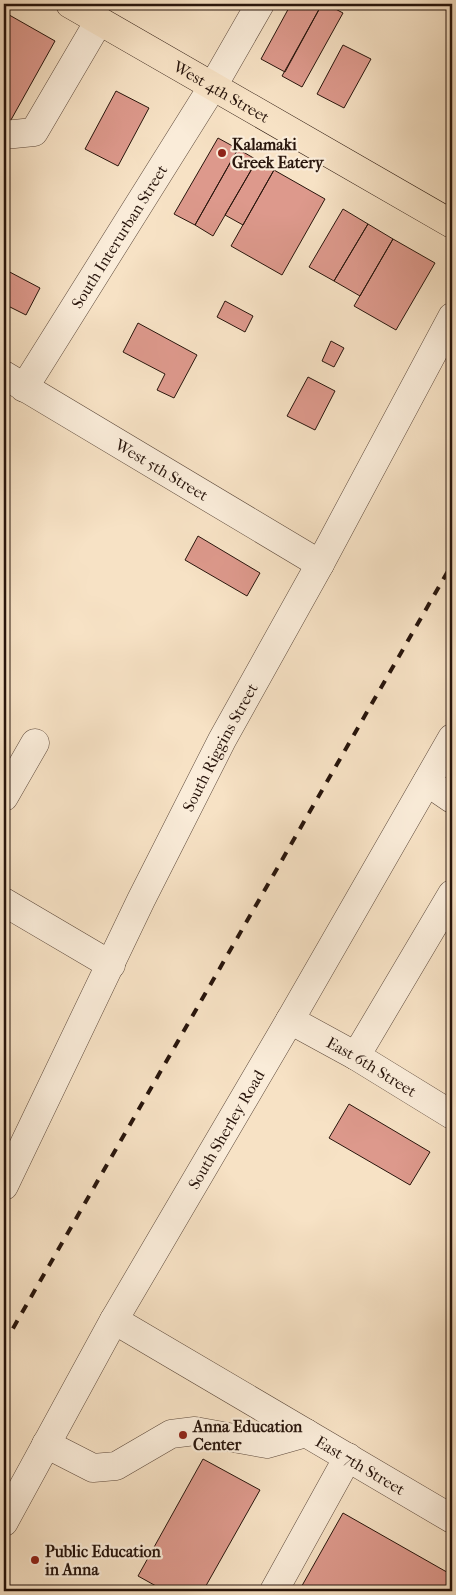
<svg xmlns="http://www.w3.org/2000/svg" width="456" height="1595" font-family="'IM FELL French Canon',serif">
<rect width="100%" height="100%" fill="#f7e2c5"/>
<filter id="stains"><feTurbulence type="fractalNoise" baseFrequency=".004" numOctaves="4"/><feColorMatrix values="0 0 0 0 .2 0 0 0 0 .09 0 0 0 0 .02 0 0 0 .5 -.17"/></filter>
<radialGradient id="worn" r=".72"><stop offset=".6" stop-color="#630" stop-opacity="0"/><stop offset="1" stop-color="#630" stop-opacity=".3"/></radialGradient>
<path fill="#dd998c" stroke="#28150c" d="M291,4H322L285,72L261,59Z
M322,4H326L343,13L302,87L282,76Z
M4,12L55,41L7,127L4,125Z
M343,45L371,59L344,108L317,94Z
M116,91L149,108L118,166L85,149Z
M218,138L238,149L195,225L174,214Z
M238,149L257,160L213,236L195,225Z
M257,160L274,170L243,225L225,215Z
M274,170L325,199L282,275L231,246Z
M343,209L368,224L334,281L309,267Z
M368,224L393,239L360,296L334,281Z
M393,239L435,263L396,330L354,306Z
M4,269L40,288L26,315L4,304Z
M225,301L253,316L245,332L217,317Z
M138,323L197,355L174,398L157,390L165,374L123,352Z
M331,341L344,348L334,367L322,361Z
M308,377L335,391L315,430L287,416Z
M198,536L260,573L247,596L185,560Z
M349,1104L430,1152L410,1185L329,1138Z
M203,1459L260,1490L203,1591H165L138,1576Z
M343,1513L452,1575V1591H299Z"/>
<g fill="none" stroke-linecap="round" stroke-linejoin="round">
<defs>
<g id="minor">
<path d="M4,135L34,132L99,21"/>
<path id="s1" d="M4,375L320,564"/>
<path id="s2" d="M24,388L213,86L260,4"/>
<path d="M427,782L452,799"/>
<path d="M4,797L35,743"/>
<path d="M4,902L111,965"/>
<path id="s3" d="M290,1020L356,1056L452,1115"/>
<path d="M356,1056L452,894"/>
<path id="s4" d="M4,1186L141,900L222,740L320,564L452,317"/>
<path id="s5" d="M114,1320L452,1519"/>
<path d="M46,1444L93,1468L116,1466L171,1434L195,1431L267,1444L306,1433"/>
<path id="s6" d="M4,1522L114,1320L290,1020L452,738"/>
<path d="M274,1591L348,1457"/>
</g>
<g id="major">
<path id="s7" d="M70,4L452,224"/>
</g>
</defs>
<use href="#minor" stroke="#5c483a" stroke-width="29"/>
<use href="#major" stroke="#28150c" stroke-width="29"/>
<use href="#minor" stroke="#faecd9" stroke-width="28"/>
<use href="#major" stroke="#f7e2c5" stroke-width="28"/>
<path stroke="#28150c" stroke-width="4" stroke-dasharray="9 9" stroke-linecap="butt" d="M4,1344L452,564"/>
</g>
<g fill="#8f2418" stroke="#faecd9" stroke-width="2">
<circle cx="222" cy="153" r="5"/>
<circle cx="183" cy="1435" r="5"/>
<circle cx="35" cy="1560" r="5"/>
</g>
<g text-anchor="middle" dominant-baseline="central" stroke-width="4.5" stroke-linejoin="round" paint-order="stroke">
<g font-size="16" fill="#28150c" stroke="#faecd9">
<text stroke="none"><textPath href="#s7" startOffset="175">West 4th Street</textPath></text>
<text stroke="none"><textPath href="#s2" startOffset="179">South Interurban Street</textPath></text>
<text stroke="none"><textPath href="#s1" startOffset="184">West 5th Street</textPath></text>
<text stroke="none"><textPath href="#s4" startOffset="489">South Riggins Street</textPath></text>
<text stroke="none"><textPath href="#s3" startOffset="94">East 6th Street</textPath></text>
<text stroke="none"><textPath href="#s6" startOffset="451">South Sherley Road</textPath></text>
<text stroke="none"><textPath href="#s5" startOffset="286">East 7th Street</textPath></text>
</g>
<g font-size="16" font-weight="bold" fill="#28150c" stroke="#faecd9" text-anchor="start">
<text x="232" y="144">Kalamaki<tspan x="232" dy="18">Greek Eatery</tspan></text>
<text x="193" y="1426">Anna Education<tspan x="193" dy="18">Center</tspan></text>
<text x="45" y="1551">Public Education<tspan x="45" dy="18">in Anna</tspan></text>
</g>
</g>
<rect width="456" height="1595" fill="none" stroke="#f7e2c5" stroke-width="20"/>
<rect x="5" y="5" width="446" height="1585" fill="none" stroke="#28150c" stroke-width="2.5"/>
<rect x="10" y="10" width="436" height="1575" fill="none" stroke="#28150c"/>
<rect width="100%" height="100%" filter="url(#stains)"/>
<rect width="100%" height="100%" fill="url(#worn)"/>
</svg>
